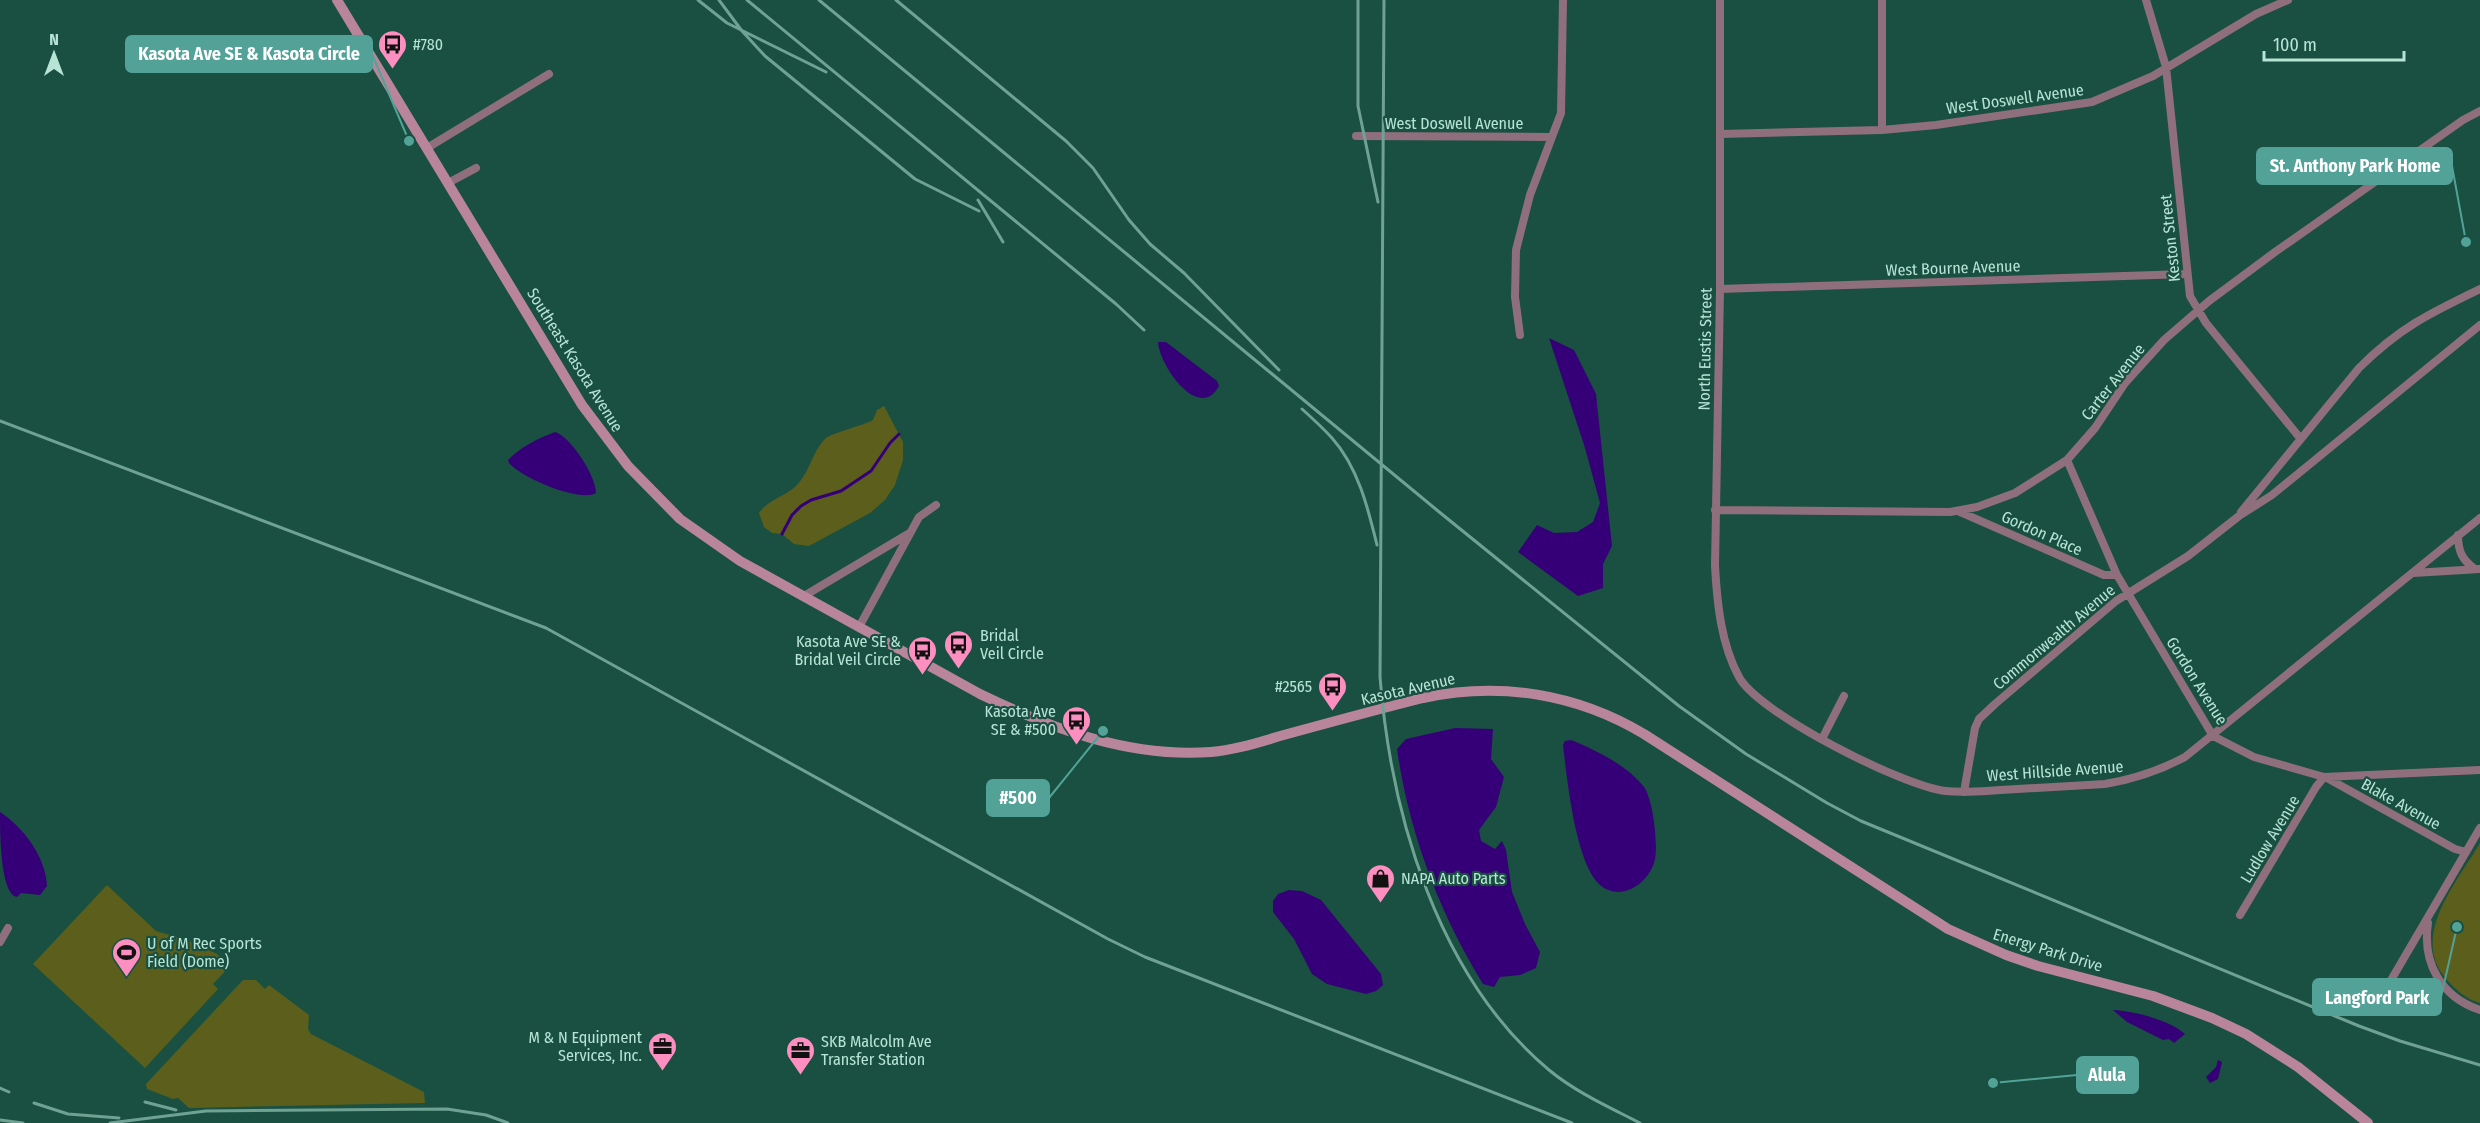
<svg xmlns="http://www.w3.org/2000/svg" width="2480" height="1123" font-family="'Fira Sans Condensed',sans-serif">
<rect width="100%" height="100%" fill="#195041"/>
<path fill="#5b5f1b" d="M884,406L903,442V460L895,485L885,500L870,513L809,546L794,544L782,534L772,533L764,527L759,513C768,500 784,497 796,486C810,472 812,452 825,439C831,433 862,426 873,420L877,410Z
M2480,843V1003C2466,999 2456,990 2447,980C2408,937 2458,881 2480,843Z
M107,885L156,931L187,940L217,954L231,965L213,984L218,989L145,1068L33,964Z
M243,980H256L265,989L269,985L309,1015L308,1029L311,1034L424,1092L425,1103L189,1108L178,1098L173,1099L147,1089L146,1084Z"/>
<path fill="#350077" d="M1549,338L1574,350L1596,394L1612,546L1603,564V588L1578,596L1518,552L1537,525L1554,533L1577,532L1593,522L1600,503L1585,448Z
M1158,342H1166L1217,381L1219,386C1199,423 1159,365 1158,342Z
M555,432C571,437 596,476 596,493C580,503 520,477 509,463L508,460C522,446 537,439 555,432Z
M1455,728L1493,729L1491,759L1504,777L1496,807L1479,830L1481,841L1495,849L1502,841L1506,850L1512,892L1525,924L1540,952L1536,968L1520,975L1500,977L1494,987L1483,984C1439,912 1409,833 1397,749L1406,739Z
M1571,740C1595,750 1627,765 1644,787C1653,799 1658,844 1655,859C1650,884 1618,905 1597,882C1575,857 1567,779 1563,745L1565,741Z
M0,812C23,827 46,857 47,886L40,895L21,893L17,897C0,894 0,831 0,812Z
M1289,890L1302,891L1321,900L1381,974L1383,985L1376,991L1366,994L1327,984L1312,974L1294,939L1273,912V901L1278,894Z
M2113,1010C2133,1011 2170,1020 2185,1034L2174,1043L2169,1039L2163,1040L2127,1022Z
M2218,1060L2222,1062L2218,1079L2210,1083L2206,1077L2216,1067Z"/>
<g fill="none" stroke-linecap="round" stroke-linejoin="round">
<path stroke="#350077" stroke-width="3" d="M782,534L792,515L801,506L811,500L841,491L871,471L890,443L899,434"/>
<path stroke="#906f7c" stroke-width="8" d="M1720,0V289L1715,566C1717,603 1721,644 1739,677C1758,713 1904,787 1946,791C1964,793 1983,791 2001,790C2035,788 2070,786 2105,784C2134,779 2159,771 2185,757L2480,518
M2146,0L2166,67L2190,296L2206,323L2300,438
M1882,130V0
M1720,134L1882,130L1936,125L2092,102L2153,76L2256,14L2288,0
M1356,136L1552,137
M427,148L549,74
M448,183L476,168
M1720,289L2186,274
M1520,335L1515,297L1516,250L1530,195L1561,113L1563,0
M2067,460L2117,575L2213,736L2254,757L2324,777L2480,770
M1715,510L1950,512L1977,507L2015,493L2067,460L2095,428L2125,383L2164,340L2209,301L2275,252L2463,120L2480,111
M1958,511L2104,575H2117
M2241,512L2359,368C2399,328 2430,313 2480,289
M2458,535C2458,551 2462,560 2475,569
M2413,573L2480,569
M804,596L908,534
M859,627L919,517L936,505
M1822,739L1844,696
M2327,778L2455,849L2466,852
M1964,792L1975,728L1979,719L1995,704L2116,601L2188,556L2239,516L2272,495L2480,325
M2240,915L2316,787L2324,777
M2428,923C2422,963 2441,997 2480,1010
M0,942L8,928
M2387,987L2480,828"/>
<path stroke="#b9859b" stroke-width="10" d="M337,0L582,405L628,466L680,519L740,561L980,694C1052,729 1130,758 1211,752C1238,750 1265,740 1291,733C1335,721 1379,709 1423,698C1500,681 1577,694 1644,734L1948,929L2006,955L2038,966L2153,996L2212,1018L2246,1034L2298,1067L2368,1123"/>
<path stroke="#70a293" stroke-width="3" d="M698,0L727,23L826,72
M719,0L742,31L765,56L915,179L979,211
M747,0L1116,304L1144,330
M819,0L1438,511L1679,706L1746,754L1827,803L1861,821L2359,1026L2400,1041L2480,1065
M896,0L1066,141L1093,168L1129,220L1150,244L1184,273L1279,370
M1358,0V106L1378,202
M1384,0L1380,677C1391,816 1438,977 1549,1070C1577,1093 1609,1107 1640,1123
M978,200L1003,242
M1302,409C1312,418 1323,428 1332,438C1358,467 1368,508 1377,545
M0,421L546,628L1108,939L1145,957L1572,1123
M0,1088L9,1092
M145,1102L176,1110
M34,1103L68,1114L119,1118
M0,1120L23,1123
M110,1123L206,1111L447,1109L486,1115L508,1123"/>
</g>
<defs>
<symbol id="bus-pin" viewBox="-11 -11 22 30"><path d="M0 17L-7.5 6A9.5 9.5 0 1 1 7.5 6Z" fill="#fd8ec0" stroke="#195041"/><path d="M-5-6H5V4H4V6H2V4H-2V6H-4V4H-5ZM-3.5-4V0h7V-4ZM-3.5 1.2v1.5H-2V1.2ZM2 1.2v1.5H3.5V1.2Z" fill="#111"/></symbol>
<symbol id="shop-pin" viewBox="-11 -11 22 30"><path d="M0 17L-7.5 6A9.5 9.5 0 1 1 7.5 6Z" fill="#fd8ec0" stroke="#195041"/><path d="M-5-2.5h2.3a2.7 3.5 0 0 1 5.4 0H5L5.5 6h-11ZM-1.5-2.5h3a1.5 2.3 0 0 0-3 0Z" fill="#111"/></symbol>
<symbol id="stadium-pin" viewBox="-11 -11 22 30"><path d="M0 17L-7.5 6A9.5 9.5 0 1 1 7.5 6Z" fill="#fd8ec0" stroke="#195041"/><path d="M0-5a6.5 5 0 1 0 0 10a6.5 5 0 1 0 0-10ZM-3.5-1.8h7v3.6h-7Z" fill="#111"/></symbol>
<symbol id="office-pin" viewBox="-11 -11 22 30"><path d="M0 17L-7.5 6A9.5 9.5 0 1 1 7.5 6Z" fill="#fd8ec0" stroke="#195041"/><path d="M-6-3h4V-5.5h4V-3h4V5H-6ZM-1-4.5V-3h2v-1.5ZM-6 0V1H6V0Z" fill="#111"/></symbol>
</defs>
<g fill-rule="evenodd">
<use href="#bus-pin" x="376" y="28" width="33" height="45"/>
<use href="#bus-pin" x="942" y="628" width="33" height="45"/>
<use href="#bus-pin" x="906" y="634" width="33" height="45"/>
<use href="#bus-pin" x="1316" y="670" width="33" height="45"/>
<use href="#bus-pin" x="1060" y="704" width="33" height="45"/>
<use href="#shop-pin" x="1364" y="862" width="33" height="45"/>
<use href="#stadium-pin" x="110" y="936" width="33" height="45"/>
<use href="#office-pin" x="646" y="1030" width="33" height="45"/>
<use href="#office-pin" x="784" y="1034" width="33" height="45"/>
</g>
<g text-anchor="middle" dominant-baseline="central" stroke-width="4.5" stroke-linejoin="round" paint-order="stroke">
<g font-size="16" fill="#b7e4d5" stroke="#195041" text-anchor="start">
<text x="413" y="44">#780</text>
<text x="980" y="635">Bridal<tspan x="980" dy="18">Veil Circle</tspan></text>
<text x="901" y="641" text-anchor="end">Kasota Ave SE &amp;<tspan x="901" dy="18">Bridal Veil Circle</tspan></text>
<text x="1312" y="686" text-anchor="end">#2565</text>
<text x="1056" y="711" text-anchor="end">Kasota Ave<tspan x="1056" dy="18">SE &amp; #500</tspan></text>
<text x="1401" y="878">NAPA Auto Parts</text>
<text x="147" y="943">U of M Rec Sports<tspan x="147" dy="18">Field (Dome)</tspan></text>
<text x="642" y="1037" text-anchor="end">M &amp; N Equipment<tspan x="642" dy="18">Services, Inc.</tspan></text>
<text x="821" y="1041">SKB Malcolm Ave<tspan x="821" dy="18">Transfer Station</tspan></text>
</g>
<g font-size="16" fill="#b7e4d5" stroke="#195041">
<text transform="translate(2015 99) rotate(-8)">West Doswell Avenue</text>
<text x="1454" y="123">West Doswell Avenue</text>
<text transform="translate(2170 238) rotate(-96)">Keston Street</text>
<text transform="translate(1953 268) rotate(-2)">West Bourne Avenue</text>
<text transform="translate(1705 349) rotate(-89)">North Eustis Street</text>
<text transform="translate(575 360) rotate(58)">Southeast Kasota Avenue</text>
<text transform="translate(2113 382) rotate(-52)">Carter Avenue</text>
<text transform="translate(2042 533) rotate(24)">Gordon Place</text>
<text transform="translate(2054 637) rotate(-40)">Commonwealth Avenue</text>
<text transform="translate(2197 681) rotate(58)">Gordon Avenue</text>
<text transform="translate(1408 689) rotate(-13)">Kasota Avenue</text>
<text transform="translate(2055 771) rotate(-4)">West Hillside Avenue</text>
<text transform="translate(2401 804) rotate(29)">Blake Avenue</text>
<text transform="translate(2270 839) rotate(-59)">Ludlow Avenue</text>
<text transform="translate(2048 950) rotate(17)">Energy Park Drive</text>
</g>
</g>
<path fill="none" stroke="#52a297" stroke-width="2" d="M409 141L372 54M2466 242L2452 166M1103 731L1049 798M2457 927L2441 997M1993 1083L2077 1075"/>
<g fill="#52a297" stroke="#195041" stroke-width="2">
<circle cx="409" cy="141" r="6"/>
<circle cx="2466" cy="242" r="6"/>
<circle cx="1103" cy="731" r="6"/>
<circle cx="2457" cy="927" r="6"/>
<circle cx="1993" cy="1083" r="6"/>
</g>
<g fill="#52a297" stroke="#52a297" stroke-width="2">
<rect x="126" y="36" width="246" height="36" rx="6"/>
<rect x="2257" y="148" width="195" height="36" rx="6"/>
<rect x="987" y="780" width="62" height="36" rx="6"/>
<rect x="2313" y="979" width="128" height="36" rx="6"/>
<rect x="2077" y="1057" width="61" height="36" rx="6"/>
</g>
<g font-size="18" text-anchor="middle" font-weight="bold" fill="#fff">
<text x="249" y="60">Kasota Ave SE &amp; Kasota Circle</text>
<text x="2355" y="172">St. Anthony Park Home</text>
<text x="1018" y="804">#500</text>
<text x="2377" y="1004">Langford Park</text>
<text x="2107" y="1081">Alula</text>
</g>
<g transform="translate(54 54)" stroke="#195041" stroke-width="4.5" paint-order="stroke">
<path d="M0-4.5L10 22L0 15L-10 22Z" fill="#b7e4d5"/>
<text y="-9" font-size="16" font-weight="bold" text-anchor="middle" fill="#b7e4d5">N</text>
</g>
<path d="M2264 51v9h140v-9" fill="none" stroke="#b7e4d5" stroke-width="3"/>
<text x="2273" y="51" font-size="18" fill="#b7e4d5" stroke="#195041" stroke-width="4.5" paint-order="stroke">100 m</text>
</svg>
